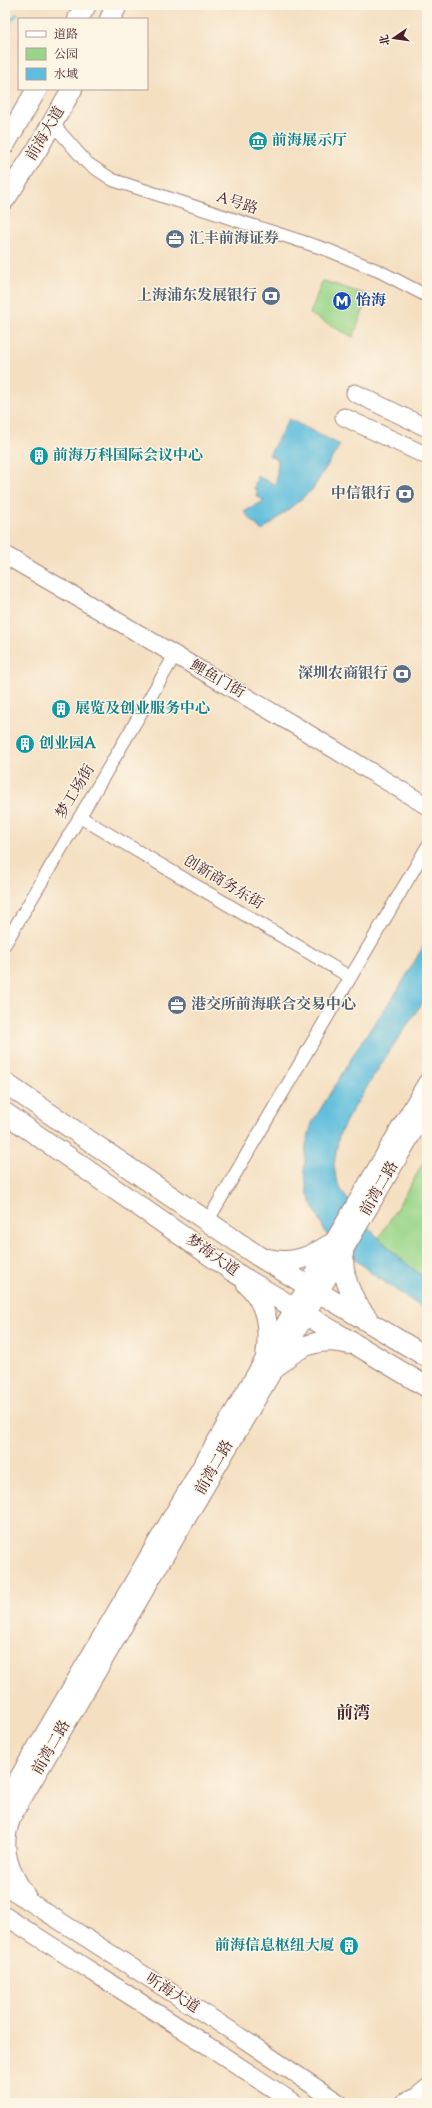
<svg xmlns="http://www.w3.org/2000/svg" width="432" height="2108" font-family="'Sorts Mill Goudy','Noto Serif SC',serif">
<rect width="100%" height="100%" fill="#fcf5e5"/>
<filter id="ink" filterUnits="userSpaceOnUse"><feTurbulence type="fractalNoise" baseFrequency=".025" numOctaves="2"/><feDisplacementMap in="SourceGraphic" scale="8" xChannelSelector="R" yChannelSelector="G"/><feConvolveMatrix kernelMatrix="1 2 1 2 8 2 1 2 1" color-interpolation-filters="sRGB"/></filter>
<filter id="wash" filterUnits="userSpaceOnUse"><feTurbulence type="fractalNoise" baseFrequency=".012" numOctaves="4" result="noise"/><feDisplacementMap in="SourceGraphic" scale="16" xChannelSelector="R" yChannelSelector="G"/><feGaussianBlur stdDeviation="0.9" result="paint"/><feColorMatrix in="noise" values="0 0 0 0 0 0 0 0 0 0 0 0 0 0 0 0 0 1.4 0 .05"/><feComposite in="paint" operator="in"/></filter>
<g filter="url(#wash)">
<rect width="100%" height="100%" fill="#f4dfc1"/>
<path fill="#99d589" stroke="#727a5a" d="M324,281L367,295L368,298L353,337L310,314L322,282Z
M427,1157V1280L407,1265L379,1238Z"/>
<path fill="#5fbedd" stroke="#546e84" d="M289,419L340,445L312,490L262,531L244,512L264,501L256,495L258,490L254,489L257,476L276,485L278,460L269,455Z
M427,940V996L390,1050L347,1119L339,1135L334,1165L336,1179L342,1192L369,1228L395,1254L427,1280V1311L374,1275L326,1234L308,1195L304,1172L306,1146L312,1123L362,1041L398,990Z"/>
<g fill="none" stroke-linecap="round" stroke-linejoin="round">
<path stroke="#5fbedd" stroke-width="3" d="M5,27L17,14"/>
</g>
</g>
<g filter="url(#ink)">
<g fill="none" stroke-linecap="round" stroke-linejoin="round">
<defs>
<path id="street" d="M52,123L87,163L113,180L328,250L381,272L427,296
M80,817L350,977
M5,944L175,655
M207,1222L427,847"/>
<path id="secondary" d="M355,393L427,428
M344,417L427,456
M5,555L301,729L427,806
M5,1800L427,1082
M12,1818C0,1849 10,1872 28,1897
M5,1829L427,1109
M5,1886L227,2028L339,2103
M5,1916C101,1978 199,2038 294,2103
M403,2103L416,2097L427,2088"/>
<path id="primary" d="M78,19L86,5
M110,19L117,5
M5,144L37,89
M5,199L38,148L72,89
M5,1083L258,1256L427,1357
M5,1113L234,1272L427,1387
M343,1253C342,1278 351,1299 368,1319
M268,1259C293,1265 310,1257 331,1244
M247,1284C268,1304 270,1330 266,1357
M273,1370C294,1348 318,1335 349,1344"/>
</defs>
<use href="#street" stroke="#9f7f76" stroke-width="14"/>
<use href="#secondary" stroke="#9f7f76" stroke-width="19"/>
<use href="#primary" stroke="#9f7f76" stroke-width="22"/>
<use href="#street" stroke="#fff" stroke-width="12"/>
<use href="#secondary" stroke="#fff" stroke-width="17"/>
<use href="#primary" stroke="#fff" stroke-width="20"/>
</g>
</g>
<defs>
<symbol id="museum-disc" viewBox="-11 -11 22 22"><circle r="9.5" fill="#0f9aa8" stroke="#fcf5e5"/><path d="M0-6L6-3V-2H-6V-3ZM-5-1h2V3h-2ZM-1-1h2V3h-2ZM3-1h2V3H3ZM-6 4H6V6H-6Z" fill="#fff"/></symbol>
<symbol id="office-disc" viewBox="-11 -11 22 22"><circle r="9.5" fill="#5c6f8a" stroke="#fcf5e5"/><path d="M-6-3h4V-5.5h4V-3h4V5H-6ZM-1-4.5V-3h2v-1.5ZM-6 0V1H6V0Z" fill="#fff"/></symbol>
<symbol id="bank-disc" viewBox="-11 -11 22 22"><circle r="9.5" fill="#5c6f8a" stroke="#fcf5e5"/><path d="M-6-4H6V4H-6ZM0-2.3a2.3 2.3 0 1 0 0 4.6a2.3 2.3 0 1 0 0-4.6Z" fill="#fff"/></symbol>
<symbol id="metro-disc" viewBox="-11 -11 22 22"><circle r="9.5" fill="#1a4fb4" stroke="#fcf5e5"/><path d="M-5.5 5V-5H-3L0 0L3-5H5.5V5H3V-.5L0 4L-3-.5V5Z" fill="#fff"/></symbol>
<symbol id="building-disc" viewBox="-11 -11 22 22"><circle r="9.5" fill="#0f9aa8" stroke="#fcf5e5"/><path d="M-4-6H4V6H1V3H-1V6H-4ZM-2.5-4.3h1.7v1.8h-1.7ZM.8-4.3h1.7v1.8H.8ZM-2.5-1h1.7V.8h-1.7ZM.8-1h1.7V.8H.8Z" fill="#fff"/></symbol>
</defs>
<g fill-rule="evenodd">
<use href="#museum-disc" x="247" y="130" width="22" height="22"/>
<use href="#office-disc" x="164" y="228" width="22" height="22"/>
<use href="#bank-disc" x="260" y="285" width="22" height="22"/>
<use href="#metro-disc" x="331" y="290" width="22" height="22"/>
<use href="#building-disc" x="28" y="445" width="22" height="22"/>
<use href="#bank-disc" x="394" y="483" width="22" height="22"/>
<use href="#bank-disc" x="391" y="663" width="22" height="22"/>
<use href="#building-disc" x="50" y="698" width="22" height="22"/>
<use href="#building-disc" x="14" y="733" width="22" height="22"/>
<use href="#office-disc" x="166" y="994" width="22" height="22"/>
<use href="#building-disc" x="338" y="1935" width="22" height="22"/>
</g>
<g text-anchor="middle" dominant-baseline="central" stroke-width="3" stroke-linejoin="round" paint-order="stroke">
<g font-size="15" fill="#4a1f2b" stroke="#fcf5e5">
<text transform="translate(46 134) rotate(-59)">前海大道</text>
<text transform="translate(237 204) rotate(18)">A号路</text>
<text transform="translate(217 680) rotate(30)">鲤鱼门街</text>
<text transform="translate(76 792) rotate(-59)">梦工场街</text>
<text transform="translate(223 883) rotate(31)">创新商务东街</text>
<text transform="translate(380 1189) rotate(-60)">前湾二路</text>
<text transform="translate(212 1256) rotate(35)">梦海大道</text>
<text transform="translate(215 1468) rotate(-60)">前湾二路</text>
<text transform="translate(52 1748) rotate(-60)">前湾二路</text>
<text transform="translate(172 1994) rotate(32)">听海大道</text>
</g>
<g font-size="15" font-weight="bold" fill="#0d838f" stroke="#fcf5e5" text-anchor="start">
<text x="272" y="141">前海展示厅</text>
<text x="53" y="456">前海万科国际会议中心</text>
<text x="75" y="709">展览及创业服务中心</text>
<text x="39" y="744">创业园A</text>
<text x="335" y="1946" text-anchor="end">前海信息枢纽大厦</text>
</g>
<g font-size="15" font-weight="bold" fill="#4e5e75" stroke="#fcf5e5" text-anchor="end">
<text x="189" y="239" text-anchor="start">汇丰前海证券</text>
<text x="257" y="296">上海浦东发展银行</text>
<text x="391" y="494">中信银行</text>
<text x="388" y="674">深圳农商银行</text>
<text x="191" y="1005" text-anchor="start">港交所前海联合交易中心</text>
</g>
<g font-size="15" font-weight="bold" fill="#164399" stroke="#fcf5e5" text-anchor="start">
<text x="356" y="301">怡海</text>
</g>
<g font-size="17" font-weight="bold" fill="#4a1f2b" stroke="#fcf5e5">
<text x="353" y="1714">前湾</text>
</g>
</g>
<rect width="432" height="2108" fill="none" stroke="#fcf5e5" stroke-width="20"/>
<rect x="18" y="18" width="130" height="72" fill="#fcf5e5" stroke="#b59f9b"/>
<rect x="26" y="31" width="20" height="6" fill="#ffffff" stroke="#b59f9b"/>
<text x="54" y="38" font-size="12" fill="#4a1f2b">道路</text>
<rect x="26" y="48" width="20" height="12" fill="#99d589" stroke="#b59f9b"/>
<text x="54" y="58" font-size="12" fill="#4a1f2b">公园</text>
<rect x="26" y="68" width="20" height="12" fill="#5fbedd" stroke="#b59f9b"/>
<text x="54" y="78" font-size="12" fill="#4a1f2b">水域</text>
<g transform="translate(394 38) rotate(257)" stroke="#fcf5e5" stroke-width="3" paint-order="stroke">
<path d="M0-3L7 15L0 10L-7 15Z" fill="#4a1f2b"/>
<text y="-6" font-size="11" font-weight="bold" text-anchor="middle" fill="#4a1f2b">北</text>
</g>
</svg>
